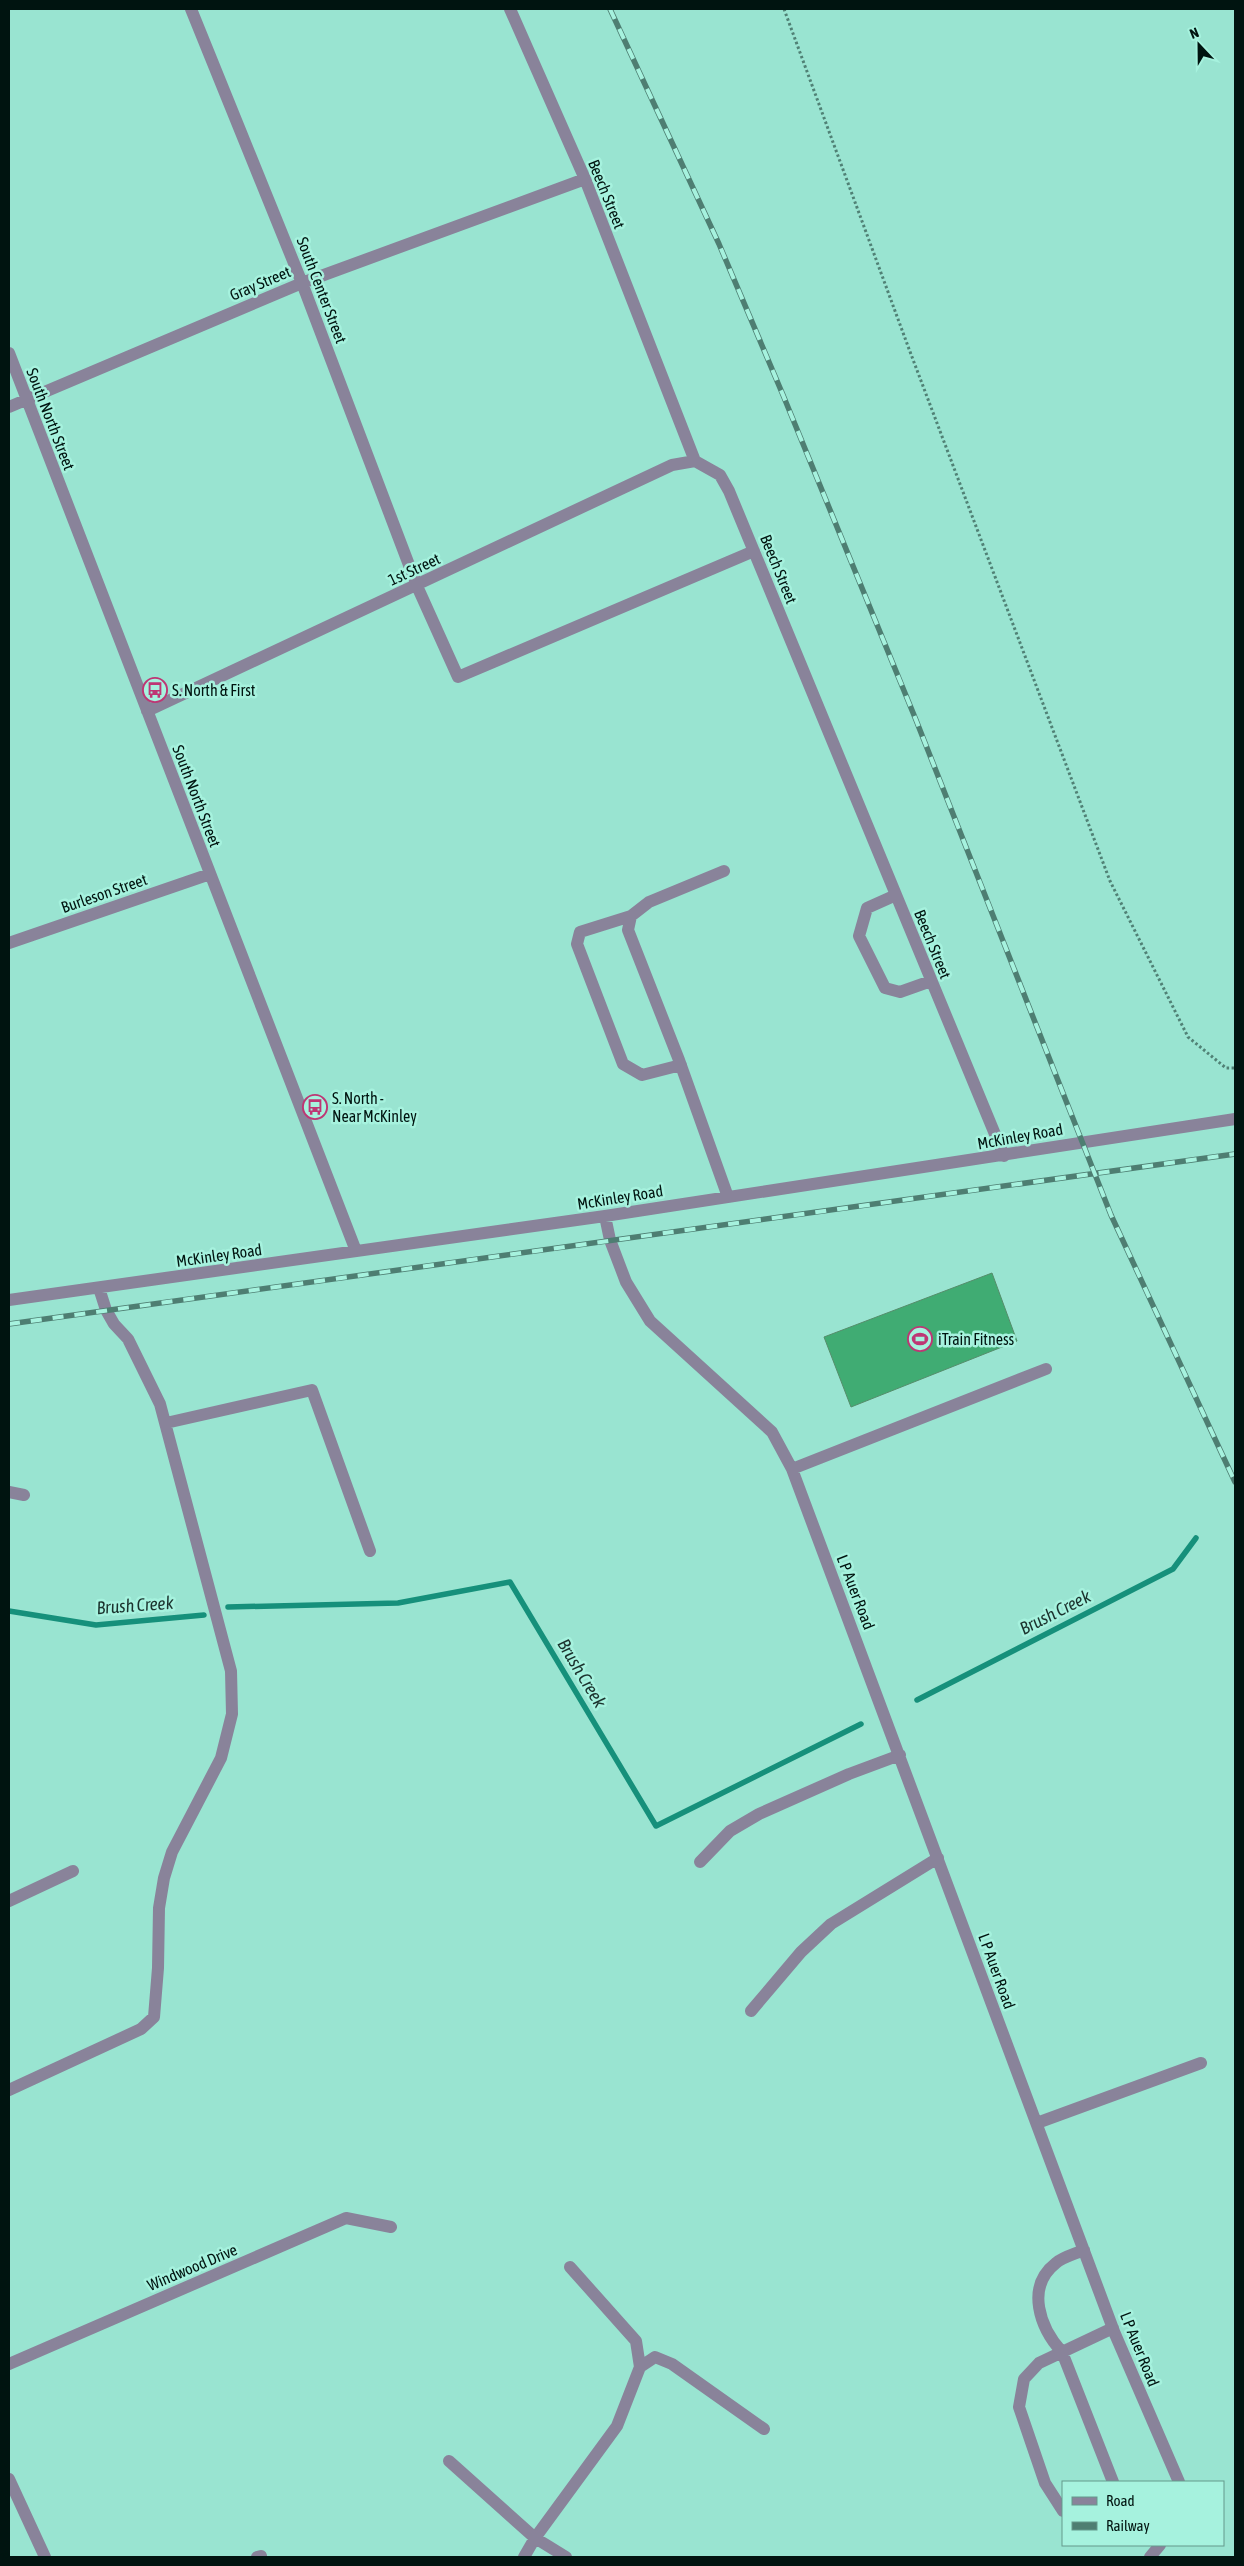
<svg xmlns="http://www.w3.org/2000/svg" width="1244" height="2566" font-family="'Asap Condensed',sans-serif">
<rect width="100%" height="100%" fill="#99e4d1"/>
<g fill="none" stroke-linecap="round" stroke-linejoin="round">
<path stroke="#16907b" stroke-width="5.5" d="M228,1607L398,1603L510,1582L656,1826L861,1724
M9,1611L96,1625L204,1615
M917,1700L1173,1569L1196,1538"/>
</g>
<path fill="#40ac73" stroke="#558d6b" d="M992,1273L1017,1341L851,1407L824,1337Z"/>
<g fill="none" stroke-linecap="round" stroke-linejoin="round">
<path stroke="#508175" stroke-width="3" stroke-dasharray="2.5 2.5" stroke-linecap="butt" d="M784,9L909,349L1110,881L1188,1037L1226,1068H1235"/>
<path stroke="#89839a" stroke-width="12" d="M191,9L302,283L417,586L458,677L754,551
M510,9L585,179L695,461L720,475L729,491L1004,1156
M9,353L356,1251
M9,407L302,283L585,179
M147,711L672,465L695,461
M724,871L649,902L631,916L628,930L679,1060L728,1197
M896,895L867,908L859,936L885,988L900,992L931,981
M631,916L580,932L577,944L623,1064L642,1075L681,1065
M9,943L210,874
M605,1216L610,1240L626,1282L650,1321L772,1432L792,1469L1115,2334L1179,2482
M9,1300L605,1216L1235,1119
M166,1423L312,1390L370,1551
M792,1469L1046,1369
M9,1492L24,1495
M700,1862L730,1831L759,1814L849,1774L900,1755
M9,1901L73,1871
M751,2011L801,1952L831,1924L938,1858
M9,2090L141,2029L154,2017L158,1968L159,1908L164,1878L172,1852L221,1758L232,1714L231,1671L160,1404L128,1339L114,1324L106,1310L99,1288
M1037,2123L1201,2063
M1084,2250C1075,2254 1063,2257 1056,2263C1025,2287 1040,2328 1062,2352L1113,2482
M9,2364L346,2218L391,2227
M640,2367L655,2357L672,2364L764,2429
M449,2461L535,2538L566,2557
M9,2479L45,2557
M1063,2511L1045,2483L1019,2407L1024,2379L1039,2363L1113,2328
M257,2557L261,2556
M524,2557L535,2538L617,2426L640,2367L636,2341L570,2267
M1150,2557L1160,2545"/>
<defs>
<path id="rail" d="M610,9L719,244L783,395L916,720L1111,1215L1235,1482
M9,1324L1235,1154"/>
</defs>
<use href="#rail" stroke="#4e7e72" stroke-width="5.5"/>
<use href="#rail" stroke="#a6f2de" stroke-width="4" stroke-dasharray="11" stroke-linecap="butt"/>
</g>
<defs>
<symbol id="bus-ring" viewBox="-11 -11 22 22"><circle r="9.5" fill="#a6f2de" stroke="#be3674" stroke-width="1.5"/><path d="M-5-6H5V4H4V6H2V4H-2V6H-4V4H-5ZM-3.5-4V0h7V-4ZM-3.5 1.2v1.5H-2V1.2ZM2 1.2v1.5H3.5V1.2Z" fill="#be3674"/></symbol>
<symbol id="stadium-ring" viewBox="-11 -11 22 22"><circle r="9.5" fill="#a6f2de" stroke="#be3674" stroke-width="1.5"/><path d="M0-5a6.5 5 0 1 0 0 10a6.5 5 0 1 0 0-10ZM-3.5-1.8h7v3.6h-7Z" fill="#be3674"/></symbol>
</defs>
<g fill-rule="evenodd">
<use href="#bus-ring" x="141" y="676" width="28" height="28"/>
<use href="#bus-ring" x="301" y="1093" width="28" height="28"/>
<use href="#stadium-ring" x="906" y="1325" width="28" height="28"/>
</g>
<g text-anchor="middle" dominant-baseline="central" stroke-width="5" stroke-linejoin="round" paint-order="stroke">
<g font-size="16" fill="#001410" stroke="#a6f2de">
<text transform="translate(607 194) rotate(68)">Beech Street</text>
<text transform="translate(260 283) rotate(-23)">Gray Street</text>
<text transform="translate(322 290) rotate(69)">South Center Street</text>
<text transform="translate(51 419) rotate(69)">South North Street</text>
<text transform="translate(414 569) rotate(-25)">1st Street</text>
<text transform="translate(779 569) rotate(68)">Beech Street</text>
<text transform="translate(197 796) rotate(69)">South North Street</text>
<text transform="translate(104 893) rotate(-19)">Burleson Street</text>
<text transform="translate(933 944) rotate(68)">Beech Street</text>
<text transform="translate(1020 1136) rotate(-10)">McKinley Road</text>
<text transform="translate(620 1197) rotate(-9)">McKinley Road</text>
<text transform="translate(219 1255) rotate(-8)">McKinley Road</text>
<text transform="translate(856 1592) rotate(69)">L P Auer Road</text>
<text transform="translate(997 1971) rotate(70)">L P Auer Road</text>
<text transform="translate(192 2267) rotate(-23)">Windwood Drive</text>
<text transform="translate(1140 2349) rotate(68)">L P Auer Road</text>
</g>
<g font-size="16" fill="#001410" stroke="#a6f2de" text-anchor="start">
<text x="172" y="690">S. North &amp; First</text>
<text x="332" y="1098">S. North -<tspan x="332" dy="18">Near McKinley</tspan></text>
<text x="938" y="1339">iTrain Fitness</text>
</g>
<g font-size="18" font-style="italic" fill="#1b322d" stroke="#a6f2de">
<text transform="translate(135 1605) rotate(-4)">Brush Creek</text>
<text transform="translate(1055 1612) rotate(-27)">Brush Creek</text>
<text transform="translate(582 1673) rotate(59)">Brush Creek</text>
</g>
</g>
<rect width="1244" height="2566" fill="none" stroke="#001410" stroke-width="20"/>
<rect x="1062" y="2481" width="162" height="65" fill="#a6f2de" stroke="#64998c"/>
<rect x="1072" y="2497" width="25" height="8" fill="#89839a" stroke="#64998c"/>
<text x="1106" y="2506" font-size="15" fill="#001410">Road</text>
<rect x="1072" y="2522" width="25" height="8" fill="#4e7e72" stroke="#64998c"/>
<text x="1106" y="2531" font-size="15" fill="#001410">Railway</text>
<g transform="translate(1199 45) rotate(338)" stroke="#a6f2de" stroke-width="4" paint-order="stroke">
<path d="M0-4L9 19L0 12L-9 19Z" fill="#001410"/>
<text y="-8" font-size="14" font-weight="bold" text-anchor="middle" fill="#001410">N</text>
</g>
</svg>
